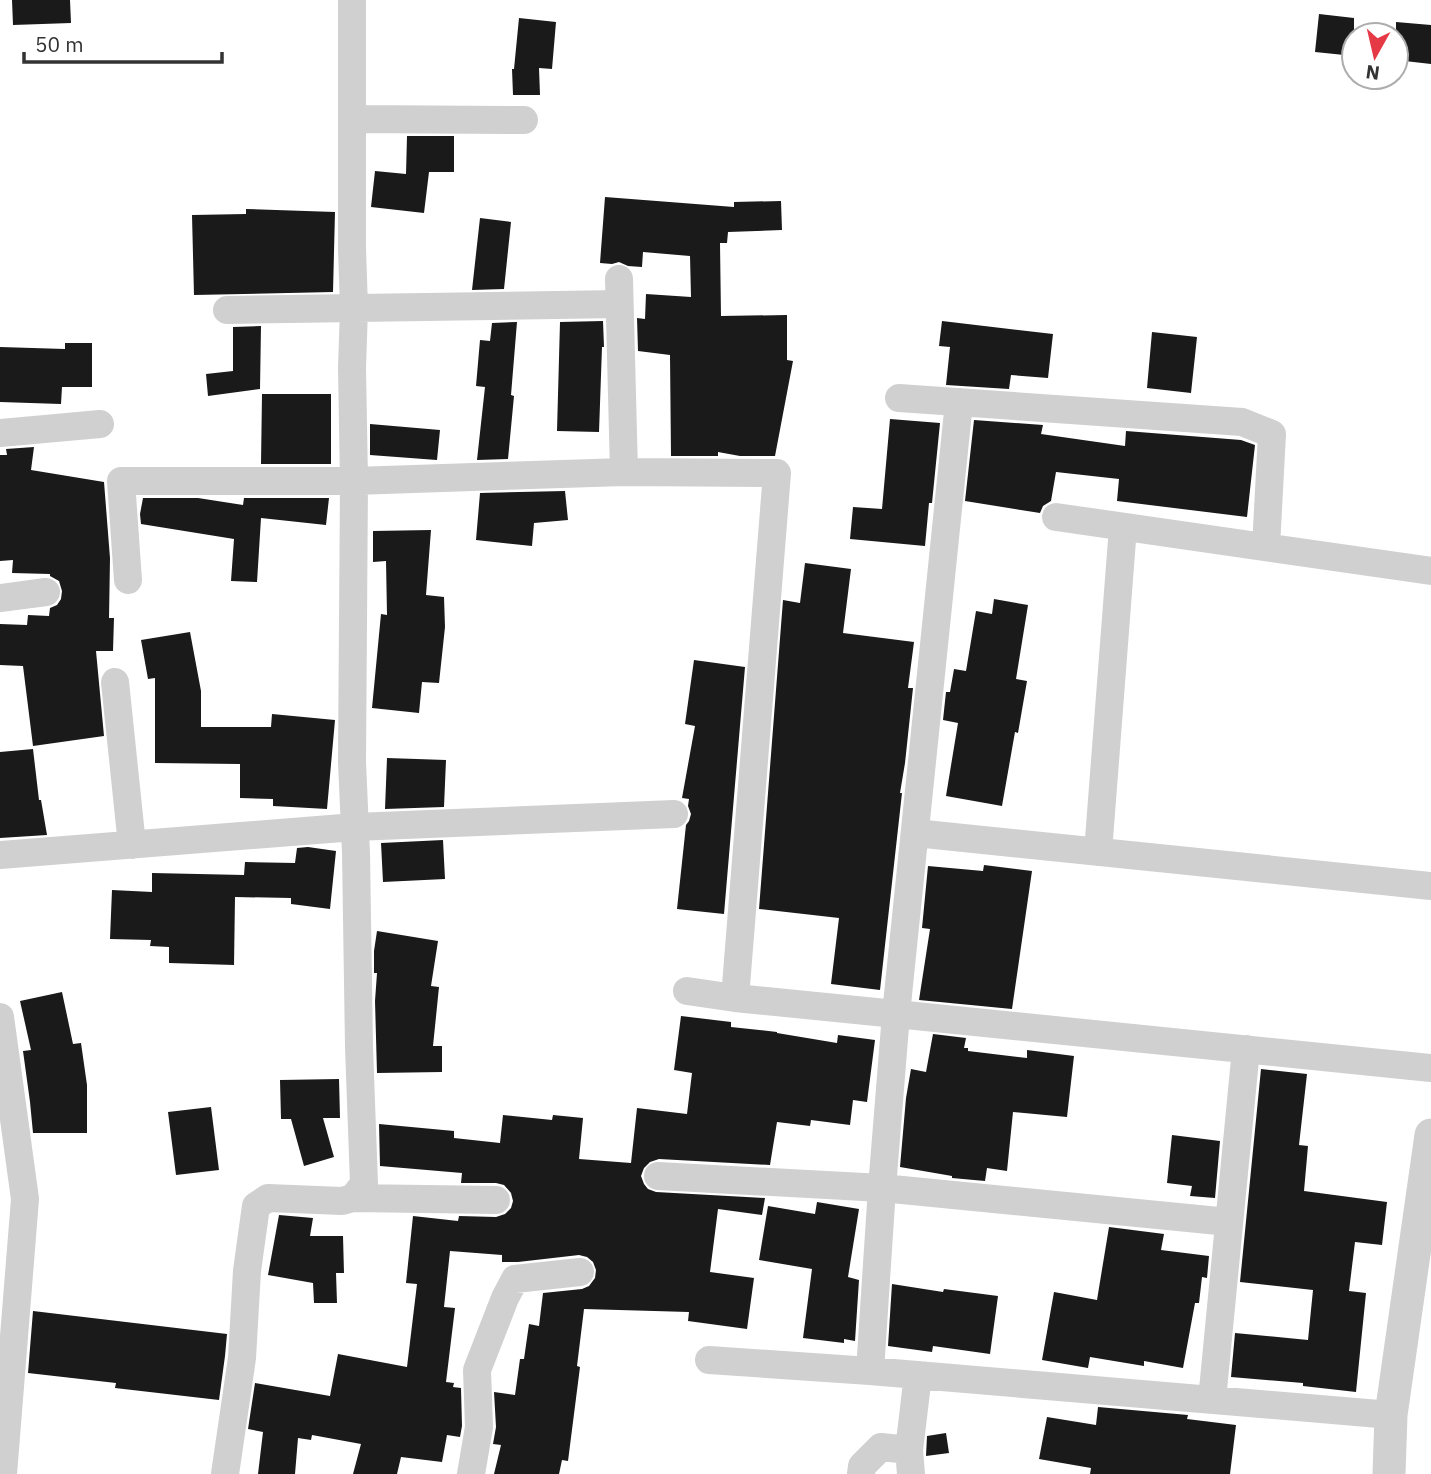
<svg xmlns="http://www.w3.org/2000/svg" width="1431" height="1474" font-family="'IBM Plex Sans',sans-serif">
<rect width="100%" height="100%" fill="#fff"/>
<path fill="#1a1a1a" d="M12,0H70L71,23L13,25Z
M1319,14L1354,18V56L1315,52Z
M519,18L556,22L552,69L539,68L540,95H513L512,69H514Z
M1396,22L1431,25V64L1396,60Z
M407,136H454V172H429L424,213L371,207L375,171L406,174Z
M605,197L734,207V202L781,201L782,230L728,232L727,243H720L721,316L787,315V360L793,361L775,456H740L718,452V456H671L670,355L638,351L637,318L645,319L646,294L691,297L690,256L643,252L642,267L628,266L619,262L612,264L600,263Z
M246,209L335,212L333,292L194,295L192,215L246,214Z
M480,218L511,222L504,289L472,290Z
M603,321L604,347H602L599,432L557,431L560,322Z
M942,321L1053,334L1048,378L1011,375L1009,389L946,385L950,347L939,346Z
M517,322L511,395L514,396L508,459L477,460L485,387L476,386L480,340L490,341L492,323Z
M261,326L260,389L208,396L206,374L233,371V327Z
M1152,332L1197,337L1191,393L1147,388Z
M65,343H92V387H62L61,404L0,402V347L65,349Z
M262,394H331V464H261Z
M890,419L940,423L932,503H929L925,546L850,539L853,507L882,509Z
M974,420L1043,425L1041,434L1125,446L1126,431L1241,440L1255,445L1247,517L1117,501L1119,479L1056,472L1051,501L1043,506L1040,513L965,501Z
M370,424L440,430L437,460L370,455Z
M34,447L31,470L104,482L110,558L109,618H114L113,651H96L104,736L33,746L23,666L0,665V624L27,625L28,615L49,616L50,608L57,605L61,599L62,591L59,581L50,576V574L12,573L13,560L0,561V455H7L6,449Z
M565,491L568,520L534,523L532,546L476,540L480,493Z
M143,498H198L243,505L244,498H329L326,525L261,518L257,582L231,581L234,539L141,524L140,514Z
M431,530L426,595L444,597L445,627L439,683L422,682L419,713L372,708L381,614L387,615L386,561L373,562V531Z
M805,563L851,569L843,633L914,642L908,688H913L905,763L900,793H902L880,990L831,984L839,918L759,909L783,600L800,603Z
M994,599L1028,605L1016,679L1027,681L1018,733L1015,732L1002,806L946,796L958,723L943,720L946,692H950L954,669L966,671L976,611L992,614Z
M190,632L201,691V727H271L272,714L335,720L327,809L273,806V799L240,798V764L155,763V678L148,679L141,640Z
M694,660L745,667L724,914L677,909L686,825L689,821L691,814L688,806L689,799L682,798L695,726L685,724Z
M33,749L39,800H41L47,835L0,838V752Z
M387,758L446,760L444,807L385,809Z
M443,840L445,879L383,882L381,843Z
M308,847L336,851L330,909L291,904V898L235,897L234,965L169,963V947L150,946L151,940L110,939L112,890L152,892V873L244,875L245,862L295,863L297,848Z
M984,865L1032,871L1012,1009L919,1000L930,929L922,928L928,866L983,871Z
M377,931L438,941L431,986L439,987L433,1046H442V1072L377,1073L375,1001L377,973H374V951Z
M62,992L73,1044L81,1043L87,1085V1133H33L30,1102L23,1051L31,1050L20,1001Z
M681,1016L731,1022V1027L777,1032V1033L837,1043L838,1035L875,1040L867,1102L853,1100L850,1125L811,1120L810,1126L777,1122L770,1165L659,1159L650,1162L644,1168L641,1176L644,1184L648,1189L656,1192L765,1198L762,1215L718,1209L710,1272L754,1278L747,1329L688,1321L689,1312L584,1309L577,1366L580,1367L568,1461L562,1460L559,1474H494L501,1445L493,1444L496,1427L494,1392L515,1395L520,1359H524L529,1324L539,1326L543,1293L582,1289L589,1286L595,1278L596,1270L593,1262L587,1257L579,1255L518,1262H502V1255L450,1251L444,1307L455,1308L446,1382L454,1383L453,1387L461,1388L462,1426L460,1437L447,1435L442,1462L401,1457L397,1474H353L361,1444L312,1435L311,1440L298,1438L295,1474H258L263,1432L248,1429L255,1383L330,1396L338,1354L407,1367L417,1284L406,1283L413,1216L458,1221L459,1216L496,1217L505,1214L511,1208L513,1201L511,1193L504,1185L496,1183H461L462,1173L380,1166L379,1124L454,1131V1138L500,1143L503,1115L552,1120L553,1115L583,1118L579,1159L631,1163L637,1108L687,1114L692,1073L674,1070Z
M933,1034L966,1038L964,1048H968V1051L1027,1058V1050L1074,1056L1067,1117L1013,1112L1007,1171L987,1168L985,1181L952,1178V1176L900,1167L906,1098L911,1069L926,1072Z
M1261,1069L1307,1074L1299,1145L1308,1146L1304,1191L1387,1202L1382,1245L1355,1242L1349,1291L1366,1293L1356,1392L1303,1386V1383L1231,1377L1235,1333L1308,1340L1313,1290L1240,1282Z
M339,1079L340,1118H323L334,1157L304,1166L291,1119H281L280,1080Z
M211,1107L219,1170L176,1175L168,1112Z
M1172,1135L1220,1141L1215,1198L1190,1196L1192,1186L1167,1183Z
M817,1202L859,1209L848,1277L859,1280L855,1341L844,1339V1343L803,1338L812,1269L759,1260L768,1206L815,1214Z
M279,1215L313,1218L310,1236H343L344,1273H336L337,1303H314L313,1283L268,1275Z
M1109,1227L1164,1234L1161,1250L1209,1256L1207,1278L1202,1277L1199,1303H1195L1183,1368L1144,1361V1366L1090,1357L1088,1368L1042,1360L1054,1292L1097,1300Z
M892,1284L943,1292L944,1289L998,1296L990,1354L933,1346L932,1352L888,1346Z
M33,1311L227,1334L225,1356L219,1400L115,1388L116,1383L28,1373Z
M1098,1407L1188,1415L1187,1419L1236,1425L1230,1474H1090L1091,1468L1039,1459L1047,1417L1096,1425Z
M946,1433L949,1453L926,1456L927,1436Z"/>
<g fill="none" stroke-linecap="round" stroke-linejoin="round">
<path stroke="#d0d0d0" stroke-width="28" d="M352,119L524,120
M619,279L624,472
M227,310L619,304
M899,398L1242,422L1272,434L1266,547
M959,402L896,1014L1431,1068
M0,433L100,424
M1056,517L1431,571
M128,580L121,481H354L624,472L777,473L735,998
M0,598L46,592
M115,682L132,845
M915,833L1431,886
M1098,852L1123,527
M0,855L355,827L674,814
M687,991L735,998L896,1014L882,1188L1229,1222
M0,1017L25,1199L3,1474
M658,1176L882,1188L870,1371
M353,1198L496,1200
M709,1360L870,1371L1391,1415
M1212,1400L1246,1049
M225,1474L242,1358L247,1271L256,1206L268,1198L342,1201L353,1198L364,1184L359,1047L356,853L352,762L354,481L352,368L354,308L352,248V0
M471,1474L479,1427L477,1370L505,1298L515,1279L580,1272
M861,1474L862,1466L881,1447L909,1450
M911,1474L909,1450L918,1375"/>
<path stroke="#d0d0d0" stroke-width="33" d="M1389,1474L1391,1415L1431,1135"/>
</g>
<g transform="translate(1375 56) rotate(188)"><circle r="33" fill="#ffffff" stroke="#adadad" stroke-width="2"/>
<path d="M0-5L12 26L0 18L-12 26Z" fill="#e63946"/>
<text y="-10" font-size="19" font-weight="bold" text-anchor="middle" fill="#333333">N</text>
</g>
<path d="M24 52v10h198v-10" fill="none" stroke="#333333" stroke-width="3.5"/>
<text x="35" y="52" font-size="21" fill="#333333" stroke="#ffffff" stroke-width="5" paint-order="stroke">50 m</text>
</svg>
